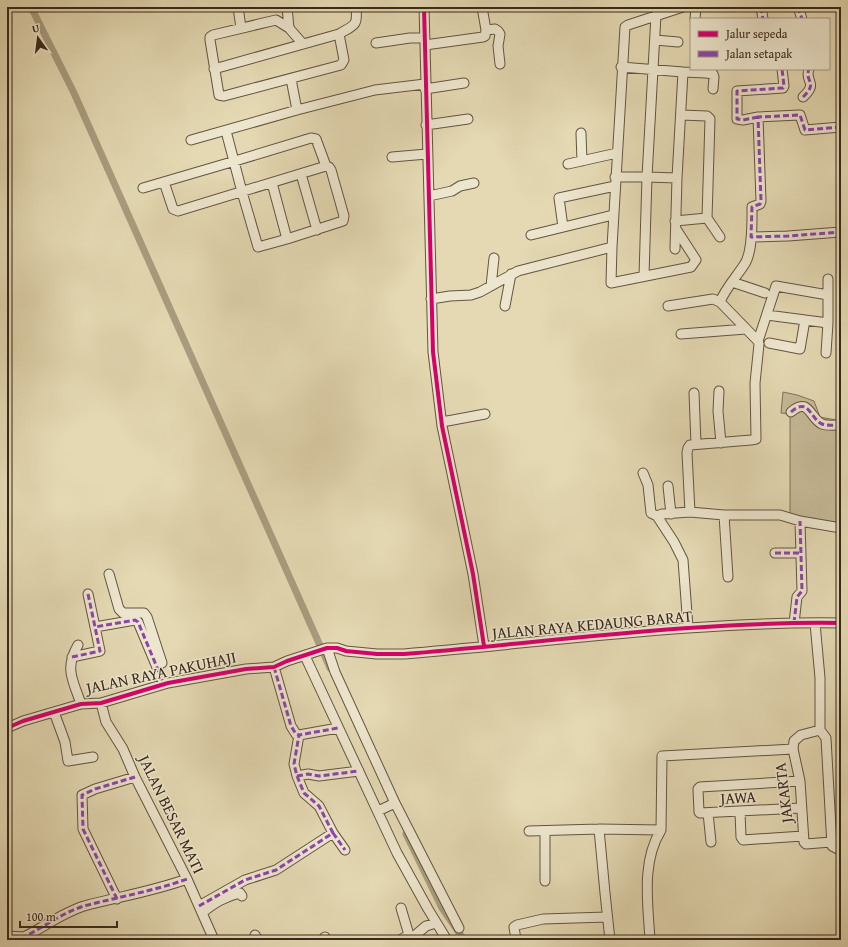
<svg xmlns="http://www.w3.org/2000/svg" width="848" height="947" font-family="'Gentium Book Plus',serif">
<rect width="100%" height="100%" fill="#e4d9b3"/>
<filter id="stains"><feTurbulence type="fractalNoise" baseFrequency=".005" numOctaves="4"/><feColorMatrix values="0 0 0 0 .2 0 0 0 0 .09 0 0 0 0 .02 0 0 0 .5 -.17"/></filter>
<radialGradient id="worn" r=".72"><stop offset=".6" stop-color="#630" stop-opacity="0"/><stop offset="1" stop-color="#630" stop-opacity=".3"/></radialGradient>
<path fill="#c7bb99" stroke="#80725a" d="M783,392L797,395L814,401L820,417L841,421V526L790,514V414L781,413Z"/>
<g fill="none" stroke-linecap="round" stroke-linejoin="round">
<path stroke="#aa9d80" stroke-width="7" d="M31,7L74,93L330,668
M406,834L442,908L464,940"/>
<defs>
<path id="minor" d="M238,7L241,28
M287,7L289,28
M424,7L433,352L442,426L473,574L484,646
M482,7L486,30
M761,7L763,19
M798,7L802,19
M695,19L696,7
M655,40L678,42
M302,43L289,28L276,20L213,35L210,37V40L219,95L224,96L341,65L344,60L339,34C354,25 358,27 356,7
M376,43L410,38H424
M425,45L483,37L485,36L486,30L495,29L498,31L500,34L498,46L500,64
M621,67L683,72L677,178L647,177L656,15
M214,69L339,34
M683,72L706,73L713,74L714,77L713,89
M291,79L297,110
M425,89L464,83
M803,97C819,82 804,82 809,69
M681,115L707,116L710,119L707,218L720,237
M758,117L743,120L737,119V91L783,88L784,86L782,69
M426,125L468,119
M581,133L582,161
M191,140L297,110L375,90L425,84
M392,157L427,154
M568,164L617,153
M301,174L317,230
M615,177H647L644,276
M164,182L173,209L178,211L326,166
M272,183L287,239
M143,188L235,161L311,138L316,139L326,166L329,167L331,170L344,216L343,221L287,239L258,247L242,192L226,131
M429,196L452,191L460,186L474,183
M675,221L707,218
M563,227L559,198L615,186
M531,235L613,215
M751,237L788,236L841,232
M612,247L611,283L691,267L696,260L676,229
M675,249L677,178
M732,282L765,293
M491,286L494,258
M431,299L450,296L471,295L480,292L518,271L612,247L625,27L628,25L683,7
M720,302C725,289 737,276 744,265C753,253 752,222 752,207L760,204L761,201L758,117L800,115L805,130L841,127
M505,306L511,274
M668,306L713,299L720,302L758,341L759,344L755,383L756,439L751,440L690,445L688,448L687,453L690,512
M767,315L828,323
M681,334L746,329
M758,341L776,286L828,295
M769,343L800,349L805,320
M826,353L828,323V279
M719,391L718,411L721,443
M694,393L696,444
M791,412C809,396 810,419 822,424C827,426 835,425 841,425
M442,422L485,414
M643,473L648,485L651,513L657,516L674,542L683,560L688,627
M668,486L671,514
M724,515L728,577
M657,516L662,514L690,512L724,515H780L800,521L841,528
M775,553H801
M109,574L119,609L123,613H144L147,617L162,663
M88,594L95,627L135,620L138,622L164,684
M794,623L797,597L802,591L800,521
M815,623L820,678V730L826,738L832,846L838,849H841
M78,645C64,669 73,680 81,704
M327,648L335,672L395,803L459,928
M305,656L397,853L428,909L447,940
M72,657L100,651L95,627
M274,667L291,726L296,734L299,735
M101,703L106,722L123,749L135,777L187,879L214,940
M54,712L65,742L68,761L93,757
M7,728L23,721L81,704L101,703L168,683L246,669L274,667L287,661L327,648H337L346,651L377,654H404C550,642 695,621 841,623
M820,730L801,735L794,741L793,749L800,781L804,842L806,844L831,842
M297,776L308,774L319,776L359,771
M800,781L700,787L698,789L699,812L700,813L801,808
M378,811L395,803
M740,812L741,837L743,840L803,836
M708,813L711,842
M599,829L605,893L610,940
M529,831L599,829L661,830
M545,831V881
M333,833L345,850
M117,899L83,829L82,795L95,789L135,777
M199,906L245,880L276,870L333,833L319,806L304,793L297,776L294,764L299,735L338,728
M401,908L409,935
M202,913C214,903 224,897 240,893L242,896
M255,935L258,940
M7,936L24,937
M24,940V937C44,927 62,913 84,906C118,897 154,891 187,879
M322,940L325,937
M400,940L409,935L412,938L426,926L436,923
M516,940L514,927L517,925L543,919L607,917
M650,940C648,904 641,862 661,830L662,756L793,749"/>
</defs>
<use href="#minor" stroke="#645442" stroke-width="11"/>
<use href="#minor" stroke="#ede6ce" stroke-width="9"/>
<path stroke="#8e44ad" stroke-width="3" stroke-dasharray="6 3" stroke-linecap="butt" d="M761,7L763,19
M798,7L802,19
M803,97C819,82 804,82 809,69
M758,117L743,120L737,119V91L783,88L784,86L782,69
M841,127L805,130L800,115L758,117L761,201L760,204L752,207L751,237L788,236L841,232
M791,412C809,396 810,419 822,424C827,426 835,425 841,425
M775,553H801
M88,594L95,627L135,620L138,622L164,684
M794,623L797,597L802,591L800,521
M72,657L100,651L95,627
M274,667L291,726L296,734L299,735
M297,776L308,774L319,776L359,771
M333,833L345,850
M117,899L83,829L82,795L95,789L135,777
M199,906L245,880L276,870L333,833L319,806L304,793L297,776L294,764L299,735L338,728
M7,936L24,937
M24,940V937C44,927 62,913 84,906C118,897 154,891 187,879"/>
<defs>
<path id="cycleway" d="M424,7L433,352L442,426L473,574L484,646
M7,728L23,721L81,704L101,703L168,683L246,669L274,667L287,661L327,648H337L346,651L377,654H404C550,642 695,621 841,623"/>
</defs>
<use href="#cycleway" stroke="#ede6ce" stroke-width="6"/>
<use href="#cycleway" stroke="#d6006c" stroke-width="4"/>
</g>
<g text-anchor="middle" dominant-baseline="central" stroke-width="3" stroke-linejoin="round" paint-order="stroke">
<g font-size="16" fill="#39281c" stroke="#ede6ce">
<text transform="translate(592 624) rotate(-5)">JALAN RAYA KEDAUNG BARAT</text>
<text transform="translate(161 672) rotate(-12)">JALAN RAYA PAKUHAJI</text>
<text transform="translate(783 793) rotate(-97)">JAKARTA</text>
<text transform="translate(738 797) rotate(-3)">JAWA</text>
<text transform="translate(172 814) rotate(64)">JALAN BESAR MATI</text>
</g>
</g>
<rect width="848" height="947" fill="none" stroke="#e4d9b3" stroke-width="24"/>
<rect x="8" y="8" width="832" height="931" fill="none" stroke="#39281c" stroke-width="2"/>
<rect x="12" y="12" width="824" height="923" fill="none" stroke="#39281c"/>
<rect x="690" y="18" width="140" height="52" fill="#ede6ce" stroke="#a59a87"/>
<rect x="698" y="31" width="20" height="6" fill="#d6006c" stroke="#a59a87"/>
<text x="726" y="38" font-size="12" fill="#39281c">Jalur sepeda</text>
<rect x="698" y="51" width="20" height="6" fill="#8e44ad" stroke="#a59a87"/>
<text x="726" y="58" font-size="12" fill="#39281c">Jalan setapak</text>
<g transform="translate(38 38) rotate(346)" stroke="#ede6ce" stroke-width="3" paint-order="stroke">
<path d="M0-3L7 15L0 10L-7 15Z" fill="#39281c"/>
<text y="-6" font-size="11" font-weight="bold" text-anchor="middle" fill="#39281c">U</text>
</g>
<path d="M20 921v6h97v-6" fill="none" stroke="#39281c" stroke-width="2"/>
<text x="26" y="921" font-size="12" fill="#39281c" stroke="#ede6ce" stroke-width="3" paint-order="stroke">100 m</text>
<rect width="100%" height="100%" filter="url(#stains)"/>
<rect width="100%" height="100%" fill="url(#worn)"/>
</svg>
